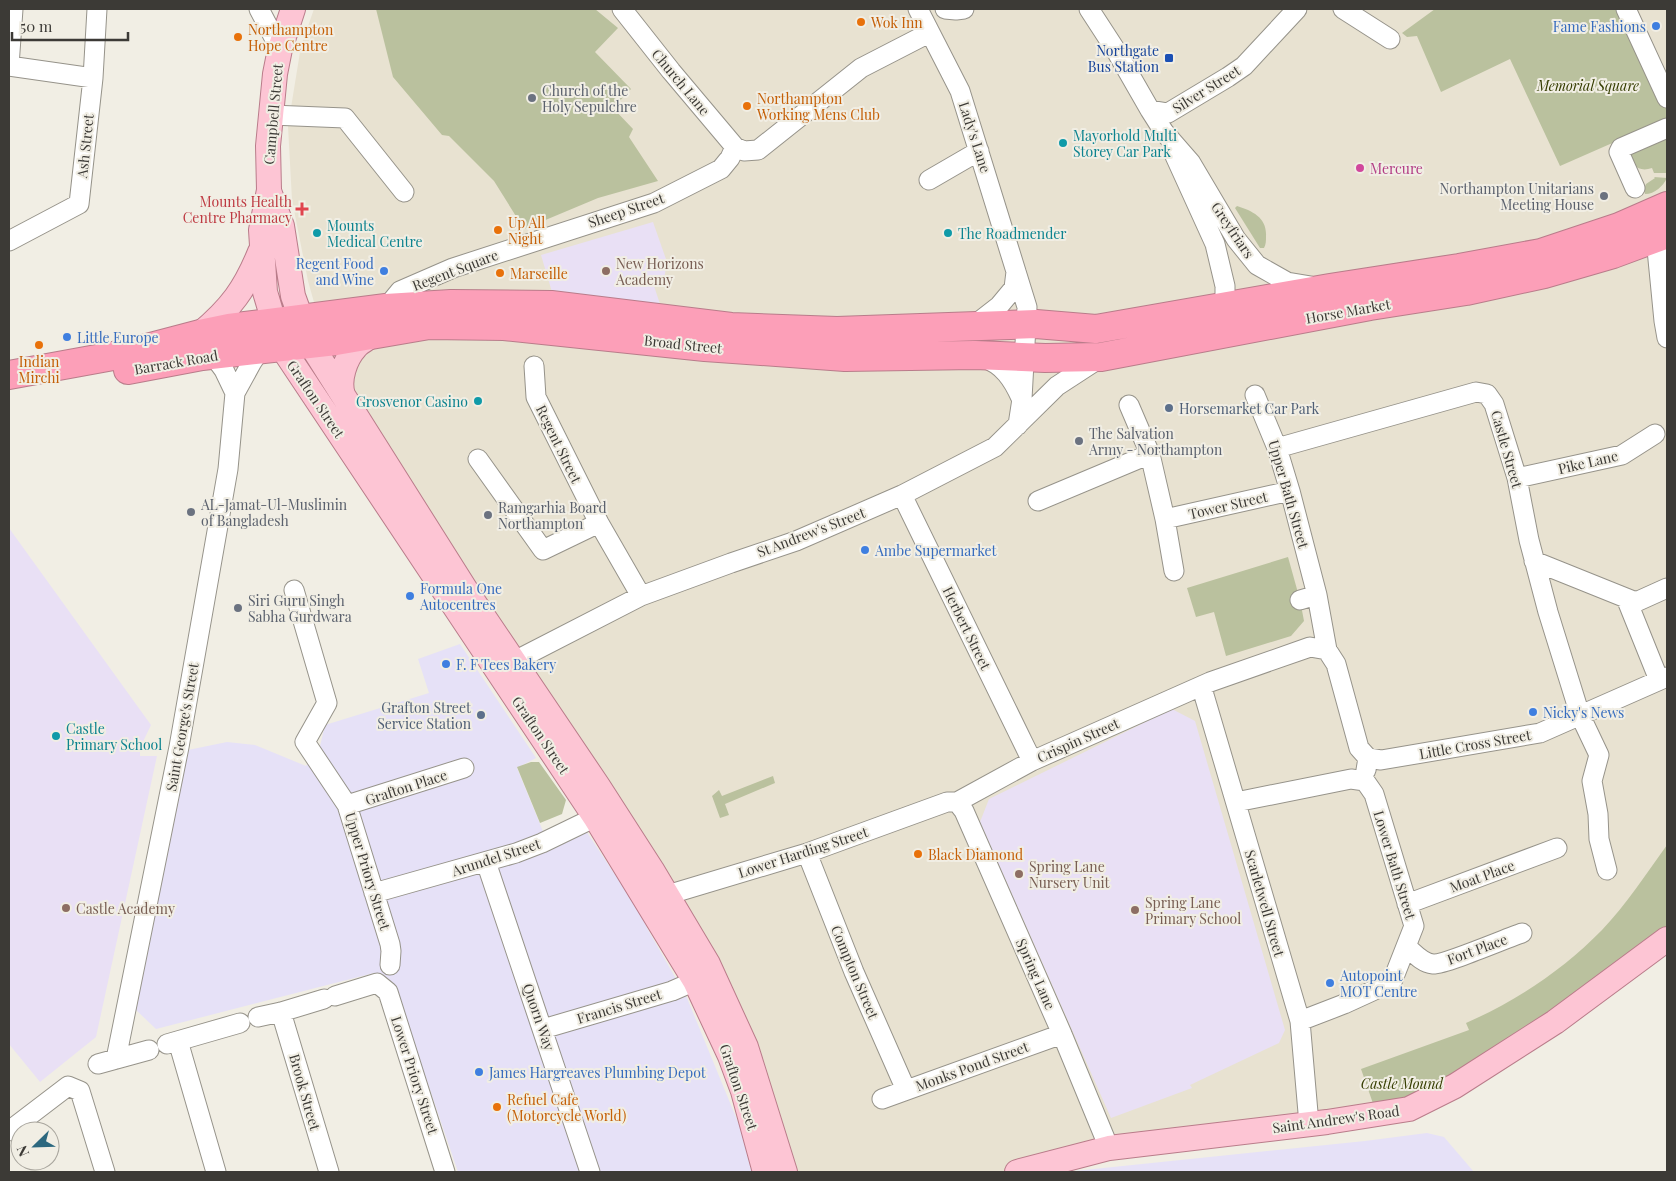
<svg xmlns="http://www.w3.org/2000/svg" width="1676" height="1181" font-family="'Playfair Display',serif">
<rect width="100%" height="100%" fill="#f1eee4"/>
<path fill="#e8e2d1" d="M314,9H1667V936L1436,1096L1017,1172H785L746,1047L328,352L308,281L292,200L288,126L301,46Z"/>
<path fill="#e6e1f7" d="M460,644L536,758L517,768L549,846L586,831L642,915L647,928L687,998L749,1149L753,1172H458L395,987L374,973L156,1029L136,1010L188,750L227,742L255,745L306,766L320,746L325,725L429,693L418,659Z
M1427,1133L1444,1137L1474,1172H1065L1365,1141Z"/>
<path fill="#e9e0f5" d="M653,222L667,262L664,279L653,283L660,304L552,292L541,255Z
M9,528L151,725L140,748V756H157L96,1037L40,1082L9,1044Z
M1172,709L1195,721L1285,1030L1279,1043L1190,1085L1192,1088L1111,1118L980,822L989,799Z"/>
<path fill="#bac19e" d="M376,9H595L618,28L595,52L631,89L613,108L633,129L629,137L658,181L598,198L524,229L494,181L449,136L442,135L393,77Z
M1435,9H1618L1667,110V119L1560,166L1510,59L1441,92L1417,36L1407,37L1402,33Z
M1667,135V173H1654L1652,168C1638,173 1629,164 1631,150Z
M1654,177L1667,178C1663,186 1655,194 1645,194L1644,189L1646,184L1655,178Z
M1237,206C1253,211 1267,218 1266,236C1266,241 1266,244 1264,248H1260L1235,208Z
M1288,557L1300,600L1304,621L1291,636L1226,656L1214,612L1196,617L1187,588Z
M531,762H539L566,800L562,814L540,823L517,767Z
M773,776L775,783L725,804L729,815L720,818L712,796L719,790L722,796Z
M1667,845V939L1555,1022L1377,1115L1361,1069L1469,1030L1466,1023C1516,1001 1563,970 1602,930C1626,905 1646,874 1667,845Z"/>
<g fill="none" stroke-linecap="round" stroke-linejoin="round">
<defs>
<path id="minor" d="M259,9L280,49
M622,9L671,71L735,147L744,151L758,150L861,68L929,33
M918,9L960,91L1027,307L1022,399L1018,425
M945,9L956,10L964,9
M1089,9L1115,49L1150,110L1164,132L1191,163L1236,239L1257,265L1287,282L1311,286
M1343,9L1390,39
M1626,9L1667,98
M9,66L93,78
M9,66L13,9
M1150,110L1168,113L1228,77L1244,66L1297,9
M271,115L345,118L404,192
M1175,156L1215,244L1225,286V319
M929,180L979,151
M1635,188L1619,152L1621,148L1667,128
M1657,227L1656,239L1664,321L1667,338
M9,241L79,204L93,78L97,9
M386,308L400,291L453,268L654,203L721,169L730,158L735,147
M972,327L999,306L1014,288L1016,272
M213,355L224,370L235,393
M983,358C1003,364 1013,380 1021,398
M534,366L536,397L599,523L641,596
M1255,395L1277,448L1290,491L1317,595L1300,600
M1129,405L1150,454L1165,519L1174,571
M1277,448L1476,392L1487,394L1494,404L1517,478L1529,540L1548,612L1580,715L1599,755L1592,781L1598,814L1599,839L1607,870
M478,459L543,550L599,523
M1517,478L1622,455L1655,434
M902,495L1032,761
M1038,501L1150,454
M1165,519L1290,491
M1534,561L1636,602L1667,588
M294,590L327,703L305,742L347,805L390,944L391,951L390,965
M1317,595L1327,650L1336,664L1359,748L1368,758L1366,770
M1626,598L1659,680
M501,668L641,596L731,563L796,541L902,495L995,447L1057,386L1100,358
M1203,686L1204,695L1300,1021L1309,1124
M1368,758L1381,760L1540,733L1667,677
M957,802L964,811L1062,1034L1109,1148
M1236,802L1351,779L1365,781L1374,794L1414,926L1392,982L1344,1004L1300,1021
M347,805L464,768
M807,853L854,972L906,1090
M486,862L590,1172
M374,893L516,853L542,843L606,812
M656,901L667,895L807,853L947,802H957L1032,761L1210,682L1310,647L1327,650
M1407,904L1557,848
M1407,947C1414,953 1422,963 1433,964C1444,965 1507,938 1522,933
M335,996L377,983L388,992L445,1172
M281,1012L329,1172
M258,1017L281,1012L324,999
M543,1029L672,991L695,981
M178,1041L216,1172
M167,1044L240,1023
M116,1059L179,747L228,469L235,393L252,362L260,350
M98,1064L149,1050
M882,1099L1062,1034
M9,1131L68,1086L80,1091L105,1172"/>
<path id="major" d="M293,9L280,49L275,74L268,146L269,190L261,230L265,292L281,346L595,817L695,981L730,1056L743,1091L765,1172
M269,191L282,226L293,296L310,343L469,595L598,786L652,870L708,964L746,1047L785,1172
M200,334C231,308 245,289 260,252
M343,395C338,380 345,359 356,347C360,342 367,339 372,335
M1017,1172L1109,1148L1327,1122L1409,1109L1455,1086L1555,1022L1667,939"/>
<path id="highway" d="M128,370L202,356L336,341L429,325L504,326L705,347L845,357L975,355L1045,358L1101,357L1370,306L1466,291L1544,274L1613,254L1667,234
M9,375L124,354L200,334L229,328L386,308L451,304L551,305L731,327L837,331L1036,324L1096,329L1330,288L1459,268L1541,253L1619,227L1667,206"/>
</defs>
<use href="#minor" stroke="#96938a" stroke-width="21"/>
<use href="#major" stroke="#b97c8a" stroke-width="26"/>
<use href="#highway" stroke="#b97c8a" stroke-width="30"/>
<use href="#minor" stroke="#fff" stroke-width="19"/>
<use href="#major" stroke="#fdc5d4" stroke-width="24"/>
<use href="#highway" stroke="#fc9fb8" stroke-width="28"/>
</g>
<g fill="#e8710a" stroke="#f1eee4" stroke-width="2">
<circle cx="861" cy="22" r="5"/>
<circle cx="238" cy="37" r="5"/>
<circle cx="747" cy="106" r="5"/>
<circle cx="498" cy="230" r="5"/>
<circle cx="500" cy="273" r="5"/>
<circle cx="39" cy="345" r="5"/>
<circle cx="918" cy="854" r="5"/>
<circle cx="497" cy="1107" r="5"/>
</g>
<g fill="#3f7fe0" stroke="#f1eee4" stroke-width="2">
<circle cx="1656" cy="26" r="5"/>
<circle cx="384" cy="271" r="5"/>
<circle cx="67" cy="337" r="5"/>
<circle cx="865" cy="550" r="5"/>
<circle cx="410" cy="596" r="5"/>
<circle cx="446" cy="664" r="5"/>
<circle cx="1533" cy="712" r="5"/>
<circle cx="1330" cy="983" r="5"/>
<circle cx="479" cy="1072" r="5"/>
</g>
<rect fill="#1a4fb4" stroke="#f1eee4" stroke-width="2" x="1164" y="53" width="10" height="10" rx="2.5"/>
<g fill="#6b7280" stroke="#f1eee4" stroke-width="2">
<circle cx="532" cy="98" r="5"/>
<circle cx="1604" cy="196" r="5"/>
<circle cx="1079" cy="441" r="5"/>
<circle cx="191" cy="512" r="5"/>
<circle cx="488" cy="515" r="5"/>
<circle cx="238" cy="608" r="5"/>
</g>
<g fill="#0f9aa8" stroke="#f1eee4" stroke-width="2">
<circle cx="1063" cy="143" r="5"/>
<circle cx="317" cy="233" r="5"/>
<circle cx="948" cy="233" r="5"/>
<circle cx="478" cy="401" r="5"/>
<circle cx="56" cy="736" r="5"/>
</g>
<circle fill="#d1479c" stroke="#f1eee4" stroke-width="2" cx="1360" cy="168" r="5"/>
<path fill="#e0444e" stroke="#f1eee4" stroke-width="2" d="M299.5 201.5h5v5h5v5h-5v5h-5v-5h-5v-5h5z"/>
<g fill="#8d6e63" stroke="#f1eee4" stroke-width="2">
<circle cx="606" cy="271" r="5"/>
<circle cx="1019" cy="874" r="5"/>
<circle cx="66" cy="908" r="5"/>
<circle cx="1135" cy="910" r="5"/>
</g>
<g fill="#5c6f8a" stroke="#f1eee4" stroke-width="2">
<circle cx="1169" cy="408" r="5"/>
<circle cx="481" cy="715" r="5"/>
</g>
<g text-anchor="middle" dominant-baseline="central" stroke-width="4" stroke-linejoin="round" paint-order="stroke">
<g font-size="14" fill="#c56008" stroke="#f1eee4" text-anchor="start">
<text x="871" y="22">Wok Inn</text>
<text x="248" y="29">Northampton<tspan x="248" dy="16">Hope Centre</tspan></text>
<text x="757" y="98">Northampton<tspan x="757" dy="16">Working Mens Club</tspan></text>
<text x="508" y="222">Up All<tspan x="508" dy="16">Night</tspan></text>
<text x="510" y="273">Marseille</text>
<text x="39" y="361" text-anchor="middle">Indian<tspan x="39" dy="16">Mirchi</tspan></text>
<text x="928" y="854">Black Diamond</text>
<text x="507" y="1099">Refuel Cafe<tspan x="507" dy="16">(Motorcycle World)</tspan></text>
</g>
<g font-size="14" fill="#366cbe" stroke="#f1eee4" text-anchor="start">
<text x="1646" y="26" text-anchor="end">Fame Fashions</text>
<text x="374" y="263" text-anchor="end">Regent Food<tspan x="374" dy="16">and Wine</tspan></text>
<text x="77" y="337">Little Europe</text>
<text x="875" y="550">Ambe Supermarket</text>
<text x="420" y="588">Formula One<tspan x="420" dy="16">Autocentres</tspan></text>
<text x="456" y="664">F. F Tees Bakery</text>
<text x="1543" y="712">Nicky's News</text>
<text x="1340" y="975">Autopoint<tspan x="1340" dy="16">MOT Centre</tspan></text>
<text x="489" y="1072">James Hargreaves Plumbing Depot</text>
</g>
<g font-size="14" fill="#164399" stroke="#f1eee4" text-anchor="end">
<text x="1159" y="50">Northgate<tspan x="1159" dy="16">Bus Station</tspan></text>
</g>
<g font-size="14" fill="#3c3a36" stroke="#f1eee4">
<text transform="translate(681 82) rotate(50)">Church Lane</text>
<text transform="translate(1206 89) rotate(-32)">Silver Street</text>
<text transform="translate(273 114) rotate(-85)">Campbell Street</text>
<text transform="translate(975 137) rotate(72)">Lady's Lane</text>
<text transform="translate(85 146) rotate(-84)">Ash Street</text>
<text transform="translate(626 210) rotate(-19)">Sheep Street</text>
<text transform="translate(1233 230) rotate(56)">Greyfriars</text>
<text transform="translate(455 270) rotate(-21)">Regent Square</text>
<text transform="translate(1348 311) rotate(-10)">Horse Market</text>
<text transform="translate(683 344) rotate(6)">Broad Street</text>
<text transform="translate(176 362) rotate(-10)">Barrack Road</text>
<text transform="translate(316 399) rotate(56)">Grafton Street</text>
<text transform="translate(559 444) rotate(64)">Regent Street</text>
<text transform="translate(1507 449) rotate(74)">Castle Street</text>
<text transform="translate(1588 462) rotate(-13)">Pike Lane</text>
<text transform="translate(1289 494) rotate(74)">Upper Bath Street</text>
<text transform="translate(1228 505) rotate(-13)">Tower Street</text>
<text transform="translate(811 532) rotate(-21)">St Andrew's Street</text>
<text transform="translate(967 628) rotate(64)">Herbert Street</text>
<text transform="translate(182 727) rotate(-80)">Saint George's Street</text>
<text transform="translate(541 735) rotate(56)">Grafton Street</text>
<text transform="translate(1078 740) rotate(-24)">Crispin Street</text>
<text transform="translate(1475 744) rotate(-10)">Little Cross Street</text>
<text transform="translate(406 787) rotate(-18)">Grafton Place</text>
<text transform="translate(803 852) rotate(-18)">Lower Harding Street</text>
<text transform="translate(496 857) rotate(-18)">Arundel Street</text>
<text transform="translate(1395 865) rotate(73)">Lower Bath Street</text>
<text transform="translate(368 871) rotate(73)">Upper Priory Street</text>
<text transform="translate(1482 876) rotate(-20)">Moat Place</text>
<text transform="translate(1265 903) rotate(74)">Scarletwell Street</text>
<text transform="translate(1477 949) rotate(-20)">Fort Place</text>
<text transform="translate(855 972) rotate(67)">Compton Street</text>
<text transform="translate(1036 974) rotate(66)">Spring Lane</text>
<text transform="translate(619 1006) rotate(-17)">Francis Street</text>
<text transform="translate(539 1017) rotate(71)">Quorn Way</text>
<text transform="translate(972 1066) rotate(-20)">Monks Pond Street</text>
<text transform="translate(415 1075) rotate(72)">Lower Priory Street</text>
<text transform="translate(739 1087) rotate(71)">Grafton Street</text>
<text transform="translate(305 1092) rotate(74)">Brook Street</text>
<text transform="translate(1336 1119) rotate(-8)">Saint Andrew's Road</text>
</g>
<g font-size="14" font-style="italic" fill="#353d00" stroke="#f1eee4">
<text x="1588" y="85">Memorial Square</text>
<text x="1402" y="1083">Castle Mound</text>
</g>
<g font-size="14" fill="#5b616d" stroke="#f1eee4" text-anchor="start">
<text x="542" y="90">Church of the<tspan x="542" dy="16">Holy Sepulchre</tspan></text>
<text x="1594" y="188" text-anchor="end">Northampton Unitarians<tspan x="1594" dy="16">Meeting House</tspan></text>
<text x="1089" y="433">The Salvation<tspan x="1089" dy="16">Army - Northampton</tspan></text>
<text x="201" y="504">AL-Jamat-Ul-Muslimin<tspan x="201" dy="16">of Bangladesh</tspan></text>
<text x="498" y="507">Ramgarhia Board<tspan x="498" dy="16">Northampton</tspan></text>
<text x="248" y="600">Siri Guru Singh<tspan x="248" dy="16">Sabha Gurdwara</tspan></text>
</g>
<g font-size="14" fill="#0d838f" stroke="#f1eee4" text-anchor="start">
<text x="1073" y="135">Mayorhold Multi<tspan x="1073" dy="16">Storey Car Park</tspan></text>
<text x="327" y="225">Mounts<tspan x="327" dy="16">Medical Centre</tspan></text>
<text x="958" y="233">The Roadmender</text>
<text x="468" y="401" text-anchor="end">Grosvenor Casino</text>
<text x="66" y="728">Castle<tspan x="66" dy="16">Primary School</tspan></text>
</g>
<g font-size="14" fill="#b23c85" stroke="#f1eee4" text-anchor="start">
<text x="1370" y="168">Mercure</text>
</g>
<g font-size="14" fill="#be3a42" stroke="#f1eee4" text-anchor="end">
<text x="292" y="201">Mounts Health<tspan x="292" dy="16">Centre Pharmacy</tspan></text>
</g>
<g font-size="14" fill="#785e54" stroke="#f1eee4" text-anchor="start">
<text x="616" y="263">New Horizons<tspan x="616" dy="16">Academy</tspan></text>
<text x="1029" y="866">Spring Lane<tspan x="1029" dy="16">Nursery Unit</tspan></text>
<text x="1145" y="902">Spring Lane<tspan x="1145" dy="16">Primary School</tspan></text>
<text x="76" y="908">Castle Academy</text>
</g>
<g font-size="14" fill="#4e5e75" stroke="#f1eee4" text-anchor="start">
<text x="1179" y="408">Horsemarket Car Park</text>
<text x="471" y="707" text-anchor="end">Grafton Street<tspan x="471" dy="16">Service Station</tspan></text>
</g>
</g>
<rect width="1676" height="1181" fill="none" stroke="#3c3a36" stroke-width="20"/>
<g transform="translate(35 1146) rotate(247)"><circle r="24" fill="#f1eee4" stroke="#a9a69e"/>
<path d="M0-4L9 19L0 12L-9 19Z" fill="#2c687f"/>
<text y="-8" font-size="14" font-weight="bold" text-anchor="middle" fill="#3c3a36">N</text>
</g>
<path d="M12 32v8h116v-8" fill="none" stroke="#3c3a36" stroke-width="2.5"/>
<text x="20" y="32" font-size="15" fill="#3c3a36" stroke="#f1eee4" stroke-width="4" paint-order="stroke">50 m</text>
</svg>
